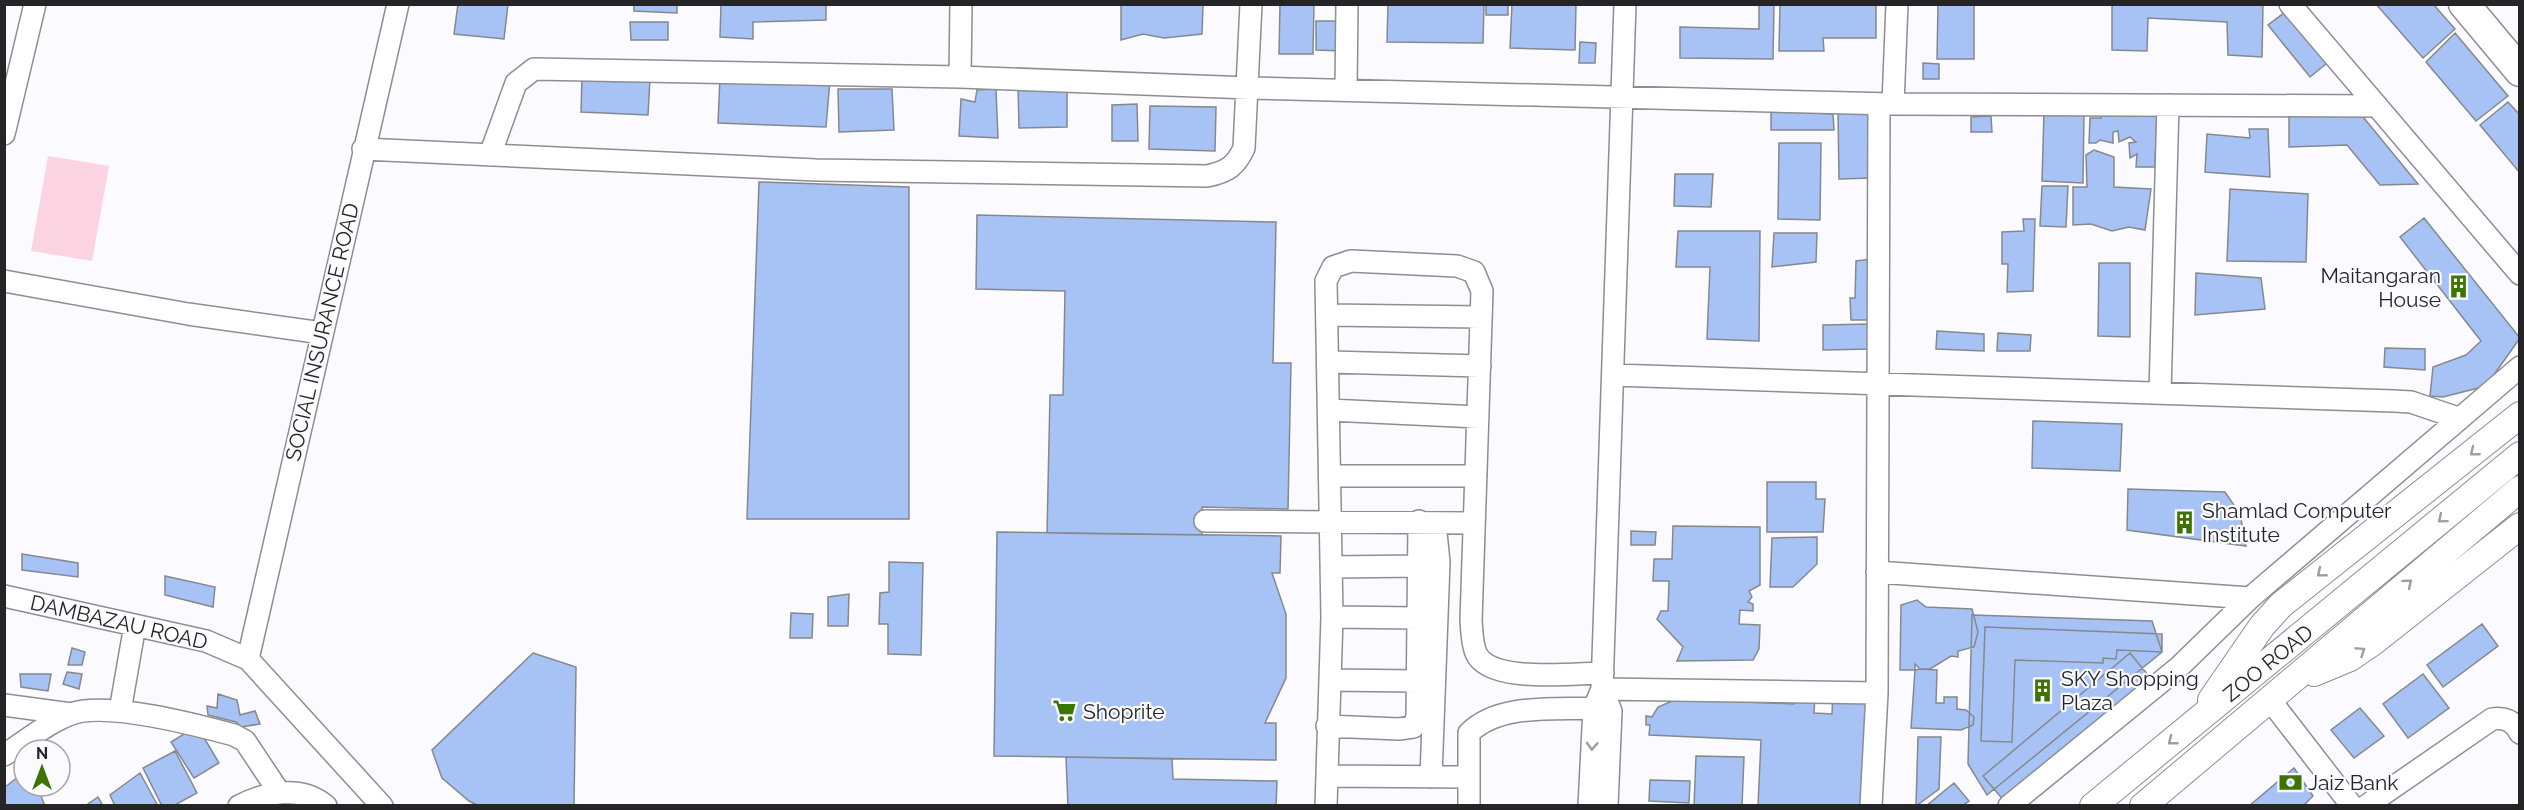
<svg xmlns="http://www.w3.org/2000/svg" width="2524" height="810" font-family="Raleway,sans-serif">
<rect width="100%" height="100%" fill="#fbfafe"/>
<path fill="#fcd3e0" d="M48,156L109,166L92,261L31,251Z"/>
<path fill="#a7c3f5" stroke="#85888d" stroke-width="1.5" d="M458,4H508L504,39L454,34Z
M634,4H677V13L634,11Z
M721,4H826V20L753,22V39L720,37Z
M1121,4H1203L1202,34L1164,38L1143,34L1121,40Z
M1280,4H1314L1313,54H1279Z
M1388,4H1484L1483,43L1387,42Z
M1486,4H1508V15H1486Z
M1512,4H1576L1575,50L1510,48Z
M1759,4H1774L1773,59L1680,58V27L1759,29Z
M1780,4H1876V38H1823L1824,51H1779Z
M1938,4H1974V59H1937Z
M2112,4H2263L2262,57L2228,55L2227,22L2148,18L2147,51L2112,50Z
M2376,4H2433L2455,29L2423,58Z
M2292,7L2332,59L2310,77L2268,25Z
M1316,21H1343L1342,51L1316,50Z
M630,22H668V40H631Z
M2455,33L2508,96L2476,121L2426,62Z
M1580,42L1596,43L1595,63H1579Z
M1923,63L1939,64V79H1923Z
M582,77L650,79L648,115L581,112Z
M720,77L830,80L826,127L718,123Z
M1018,85H1067V127L1019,128Z
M838,89H892L894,130L839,132Z
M996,89L998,138L959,136L961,99L975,102L977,90Z
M2508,102L2520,115V173L2480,125Z
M1137,104L1138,141H1112V105Z
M1150,106L1216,107L1215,151L1149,149Z
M1771,111L1833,114L1834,130H1771Z
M2101,111L2157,112L2155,167H2136L2137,154L2130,158L2129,143L2136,142L2130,137L2119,142L2118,131L2113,132V143L2100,140L2096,143H2089L2090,118H2101Z
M1838,112H1872V178L1839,179Z
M2044,112H2084L2083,183L2042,181Z
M2359,112L2418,184L2380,185L2347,145L2289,147V114Z
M1991,116L1992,132H1971V117Z
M2249,129H2268L2270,177L2205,172L2207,134L2250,138Z
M1779,143H1821L1820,220L1778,219Z
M2094,150L2114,157V187L2151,189L2145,230L2129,227L2112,231L2091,224L2073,225V187H2087L2086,155Z
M1675,174H1713L1711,207L1674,206Z
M759,182L909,187V519H747Z
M2042,186H2068L2066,227L2040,226Z
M2230,189L2308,194L2306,262L2227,261Z
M977,215L1276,222L1273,363H1291L1288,509L1202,507V535L1047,533L1050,395H1063L1065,291L976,289Z
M2424,218L2520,338L2486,386L2443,397L2430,396L2433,367L2466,355L2481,341L2400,237Z
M2023,219H2035L2033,291L2007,292L2008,264H2002V232L2024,231Z
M1678,231H1760L1759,341L1707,339L1710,267H1676Z
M1774,233H1817L1816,262L1772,267Z
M1871,259L1870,320H1851L1850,298H1855L1856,261Z
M2099,263H2130V337L2098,336Z
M2196,273L2261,278L2265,309L2195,315Z
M1870,324L1871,349L1823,350V325Z
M1937,331L1984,334V351L1936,349Z
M1998,333L2031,335L2030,351H1997Z
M2385,348L2425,349V370L2384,367Z
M2033,421L2122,424L2120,471L2032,468Z
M1767,482H1816V499H1825L1823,532H1767Z
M2128,489L2225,492L2240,514L2246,546L2127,530Z
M1673,526L1760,527V585L1749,591L1752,597L1748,602L1753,604V611L1740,610L1739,624L1760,625L1759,649L1753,660L1677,661L1683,647L1657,619L1661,611H1668L1669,581H1653L1654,559H1672Z
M1631,531L1656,532L1655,545H1631Z
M997,532L1281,536L1280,573H1272L1286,614V678L1265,723H1276V760L994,756Z
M1817,537V564L1793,587H1770L1772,538Z
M22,554L78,563V577L22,570Z
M889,562L923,563L921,655L888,654V624H879L880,593L889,592Z
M165,576L215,587L213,607L165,595Z
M849,594L848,626H828V597Z
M1917,600L1926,607L1972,609L1978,632L1974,647L1958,651V657L1951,656L1930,669H1920L1915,664V670H1900L1901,605Z
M791,613L813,614L812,638H790Z
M1972,615L2152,621L2162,652L1987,795L1968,764Z
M2482,624L2498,646L2443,687L2427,665Z
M1985,627L2162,634V652L2117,650L2116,659L2103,658V663L2015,660L2012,742L1981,741Z
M72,648L85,652L82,665H68Z
M533,653L576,667L574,806H479L469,801L442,778L432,750Z
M2130,653L2152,680L2005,802L1983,776Z
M1920,669L1937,670L1936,703H1944V697H1957V709L1966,710L1974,717L1973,725L1961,730L1911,728L1915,670Z
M67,672L82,674L79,689L63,684Z
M20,674H51L48,691L21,687Z
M2423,674L2449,708L2408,738L2383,704Z
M1833,691L1877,693L1871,806H1758L1761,740L1649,735L1650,725H1646V716L1652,717L1658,707L1677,699L1794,704V693L1815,695L1814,713L1832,714Z
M218,694L237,700L240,715L255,711L260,724L241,727L236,722L208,715L207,706L217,708Z
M2360,708L2384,736L2354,758L2331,730Z
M197,726L219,763L194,778L171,742Z
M1918,737H1941L1939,789L1916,806Z
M175,751L197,793L173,806H162L143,768Z
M1696,756L1744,757L1742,806H1694Z
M1066,757L1172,759L1173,779L1277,781L1276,806H1068Z
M2294,768L2313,796L2303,806H2249Z
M24,772V786H37L45,806H6L4,803V788Z
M140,773L158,806H115L110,795Z
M1650,780L1690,781L1689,803L1649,801Z
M1954,783L1969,801L1962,806H1926Z
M98,797L103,806H85Z"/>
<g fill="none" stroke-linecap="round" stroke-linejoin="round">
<defs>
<path id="minor" d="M2290,4L2520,274
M960,77L961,4
M1346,90L1347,4
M1893,104L1897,4
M4,134L35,4
M363,149L816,170L1207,176C1227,172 1236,166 1244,148L1251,4
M490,155L516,83L534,69L960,77L1249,88L1893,104L2377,106
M4,281L188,314L322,333
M1328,315L1481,317
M1330,362L1480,366
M1614,375L2394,401L2411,402L2458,418
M2160,393L2168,105
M1329,410L1478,417
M1330,476H1476
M1205,521L1474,523
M1332,567L1419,566
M1877,572L2250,598
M4,596L206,641L248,659L382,806
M1332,617L1418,618
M248,659L398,4
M1330,680L1417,681
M1602,689L1877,693
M1602,689L1611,711L1607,806
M2270,700L2352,806
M4,705L71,714
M120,711L135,625
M1327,726L1399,729L1413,727L1417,717L1419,521
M4,755C25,742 48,722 71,714C106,701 197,725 234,735L245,741L279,792
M1327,776L1469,777
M1431,777L1439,562L1435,523
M239,806C264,793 301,784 326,806
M1326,806L1332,617L1326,281L1333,267L1351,261L1457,266L1474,272L1482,291L1471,621C1472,631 1472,644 1476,653C1489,684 1574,673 1603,673
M1469,806V733C1499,703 1554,710 1594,708
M1589,806L1594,708L1602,689L1625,4
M1871,806L1877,693L1879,104
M2009,806L2178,668L2250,598L2520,367
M2366,806L2492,719C2505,717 2514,721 2520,733"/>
<path id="major" d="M2314,673L2350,658L2372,643L2520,526
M2211,700L2262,626L2281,605L2520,415
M2093,806L2520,455
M2143,806L2520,489"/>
<path id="highway" d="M2464,4L2520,71"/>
</defs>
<use href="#minor" stroke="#8e8d93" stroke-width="24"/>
<use href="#major" stroke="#8e8d93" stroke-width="28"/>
<use href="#highway" stroke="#8e8d93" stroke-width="33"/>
<use href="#minor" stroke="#fff" stroke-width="21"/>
<use href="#major" stroke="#fff" stroke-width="26"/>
<use href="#highway" stroke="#fff" stroke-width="30"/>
</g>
<defs><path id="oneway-chevron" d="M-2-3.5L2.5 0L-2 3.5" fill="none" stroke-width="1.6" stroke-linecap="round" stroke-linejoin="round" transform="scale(1.5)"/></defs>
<g stroke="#9d9d9e">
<use href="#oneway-chevron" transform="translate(2474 452) rotate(141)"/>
<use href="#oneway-chevron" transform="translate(2442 519) rotate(140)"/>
<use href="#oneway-chevron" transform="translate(2321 573) rotate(141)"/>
<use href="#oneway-chevron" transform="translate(2408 583) rotate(-40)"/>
<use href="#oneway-chevron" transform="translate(2361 651) rotate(-34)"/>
<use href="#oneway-chevron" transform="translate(2172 741) rotate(142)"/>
<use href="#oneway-chevron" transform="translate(1592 746) rotate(93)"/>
</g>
<defs>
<symbol id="building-bare" viewBox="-9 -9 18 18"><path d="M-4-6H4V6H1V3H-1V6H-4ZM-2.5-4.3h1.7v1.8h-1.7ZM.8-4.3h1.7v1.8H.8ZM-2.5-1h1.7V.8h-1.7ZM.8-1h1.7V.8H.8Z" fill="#3d7401" stroke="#fbfafe" stroke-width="2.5" paint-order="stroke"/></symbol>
<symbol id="supermarket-bare" viewBox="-9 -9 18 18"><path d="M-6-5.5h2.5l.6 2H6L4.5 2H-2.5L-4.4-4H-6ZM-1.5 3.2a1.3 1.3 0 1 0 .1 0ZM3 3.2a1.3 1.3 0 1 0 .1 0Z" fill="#3d7401" stroke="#fbfafe" stroke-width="2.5" paint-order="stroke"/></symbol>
<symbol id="bank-bare" viewBox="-9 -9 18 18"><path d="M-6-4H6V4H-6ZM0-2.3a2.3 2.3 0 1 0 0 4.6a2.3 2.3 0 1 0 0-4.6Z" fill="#3d7401" stroke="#fbfafe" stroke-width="2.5" paint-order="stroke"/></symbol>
</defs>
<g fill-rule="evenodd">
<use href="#building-bare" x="2442" y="270" width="33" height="33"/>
<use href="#building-bare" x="2168" y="506" width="33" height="33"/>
<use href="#building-bare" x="2026" y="674" width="33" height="33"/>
<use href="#supermarket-bare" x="1048" y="694" width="33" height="33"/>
<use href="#bank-bare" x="2274" y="766" width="33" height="33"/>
</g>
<g text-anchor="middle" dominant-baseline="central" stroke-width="4.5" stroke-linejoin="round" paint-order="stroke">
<g font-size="21" fill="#252527" stroke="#fbfafe" text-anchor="start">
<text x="2441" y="275" text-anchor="end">Maitangaran<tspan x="2441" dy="24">House</tspan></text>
<text x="2202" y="510">Shamlad Computer<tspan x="2202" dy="24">Institute</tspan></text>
<text x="2061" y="678">SKY Shopping<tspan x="2061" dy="24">Plaza</tspan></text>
<text x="1083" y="711">Shoprite</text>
<text x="2308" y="782">Jaiz Bank</text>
</g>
<g font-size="21" fill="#252527" stroke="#fbfafe">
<text transform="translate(322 332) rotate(-77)">SOCIAL INSURANCE ROAD</text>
<text transform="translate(119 622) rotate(13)">DAMBAZAU ROAD</text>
<text transform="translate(2268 663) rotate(-39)">ZOO ROAD</text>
</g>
</g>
<rect width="2524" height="810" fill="none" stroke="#252527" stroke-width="12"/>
<g transform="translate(42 768)"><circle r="28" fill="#fbfafe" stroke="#a5a5a8" stroke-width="1.5"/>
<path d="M0-4.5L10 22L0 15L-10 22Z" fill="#3d7401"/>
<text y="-9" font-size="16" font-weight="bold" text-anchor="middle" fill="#252527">N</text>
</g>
</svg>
